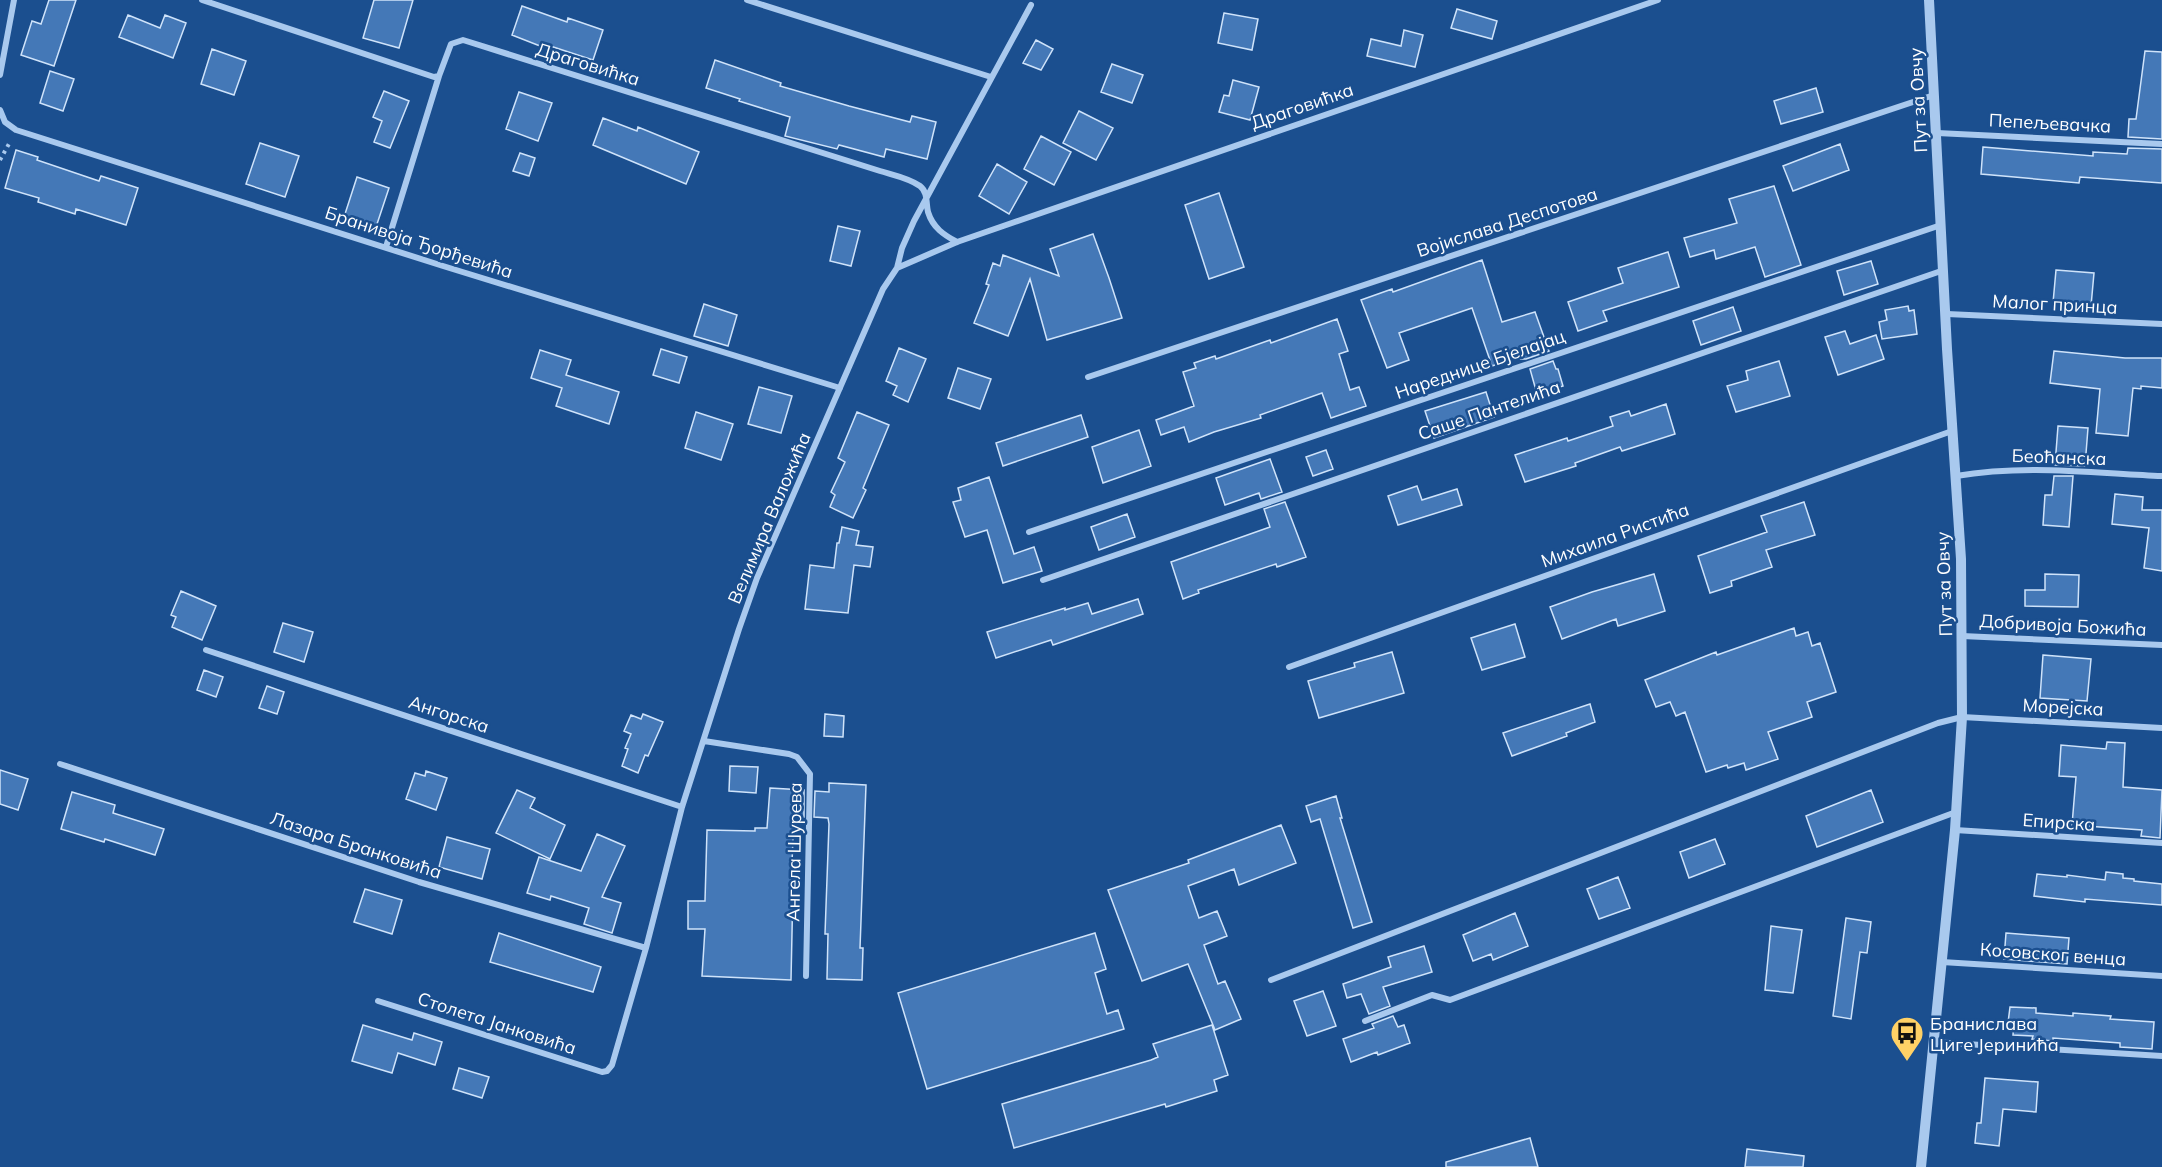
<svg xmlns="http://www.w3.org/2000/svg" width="2162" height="1167" font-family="Mulish,sans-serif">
<rect width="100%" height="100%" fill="#1b4f8f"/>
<path fill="#4478b7" stroke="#cfe3fa" stroke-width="1.5" d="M49,0H76L54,66L21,55L32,21L41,24Z
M374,0H413L399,48L363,38Z
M522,6L567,22L568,18L603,30L593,60L541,43L540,46L512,35Z
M1457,9L1497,21L1492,39L1451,28Z
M1224,13L1258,19L1252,50L1218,43Z
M128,15L160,28L165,15L186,23L173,58L119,37Z
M1404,30L1423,35L1415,67L1367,56L1371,39L1401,46Z
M1036,40L1053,49L1041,70L1023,63Z
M212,49L246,61L234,95L201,84Z
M2145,51L2162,52V139L2128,137L2129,119H2136Z
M715,60L781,83L780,86L849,106L910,122L912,116L936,122L927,159L886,149L884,157L839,145L837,149L785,136L790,117L739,101L740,99L706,88Z
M1112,64L1143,75L1132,103L1101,92Z
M50,71L74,79L63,111L40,103Z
M1233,80L1259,87L1250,120L1219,112L1224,95L1229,96Z
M1816,88L1823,112L1781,124L1774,101Z
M384,91L409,101L390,148L374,142L382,121L373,117Z
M519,92L552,103L538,141L506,129Z
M1079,111L1113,128L1096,160L1063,143Z
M603,118L637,131L638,127L699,152L686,184L593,145Z
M1041,136L1071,152L1054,185L1024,169Z
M260,143L299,156L285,197L246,184Z
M1840,144L1849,170L1793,191L1783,166Z
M1983,147L2093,156V152L2127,154L2128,148L2162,149V183L2080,177L2079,183L1981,174Z
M16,150L38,157L37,160L99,181L101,176L138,188L126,225L76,209L75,214L38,202L39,198L5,188Z
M520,153L535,158L529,176L513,171Z
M997,164L1027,182L1009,214L979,196Z
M357,177L389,188L376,227L344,217Z
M1774,186L1801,265L1765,277L1755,247L1716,259L1714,250L1690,257L1684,238L1737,223L1729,199Z
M1219,193L1244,267L1209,279L1185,205Z
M838,226L860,231L851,266L830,261Z
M1093,234L1109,278L1122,318L1047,340L1030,279L1008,336L974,323L989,285L986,284L993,263L1000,266L1003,255L1059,276L1050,249Z
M1668,252L1679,287L1603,311L1607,321L1578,331L1568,302L1623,283L1618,268Z
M1482,260L1502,322L1535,312L1549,351L1526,359H1512L1492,366L1472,308L1399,333L1409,360L1387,368L1361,300L1392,289L1393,292Z
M1871,261L1878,284L1844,295L1837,271Z
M2056,270L2094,273L2091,306L2053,303Z
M704,304L737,315L728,346L694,336Z
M1908,306L1909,311L1914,310L1917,334L1882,339L1879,322L1887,320L1885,310Z
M1733,307L1741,331L1701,345L1693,321Z
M1337,319L1348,351L1339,354L1350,390L1359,387L1366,406L1331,418L1322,393L1260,415L1261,418L1214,432L1189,442L1184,427L1161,435L1156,420L1194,406L1183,372L1196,368L1194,363L1215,356L1216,359L1270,340L1271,343Z
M1845,331L1850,344L1876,335L1884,359L1838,375L1825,337Z
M899,348L926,359L908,402L893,395L897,386L886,381Z
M661,349L687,357L679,383L653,375Z
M540,350L571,360L566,375L619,392L609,424L556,406L562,388L531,378Z
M2054,351L2125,358H2162V388L2141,386V389L2133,388L2128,436L2096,433L2100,389L2050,383Z
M1553,361L1556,369H1558L1563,386L1537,394L1530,369Z
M1779,361L1790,396L1736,412L1727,386L1748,380L1746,371Z
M958,368L991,379L980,409L948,398Z
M759,387L792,396L781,433L748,424Z
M1486,392L1494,417L1434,438L1425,411Z
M1666,404L1675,434L1622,451L1620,447L1575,463L1576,466L1525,482L1515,455L1567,438L1568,441L1613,426L1610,417L1629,411L1631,416Z
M696,412L733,424L721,460L685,448Z
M857,412L889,425L863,488L866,490L853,518L830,507L835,495L831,492L845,462L838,458Z
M1081,415L1088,437L1003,466L996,443Z
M2058,426L2088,428L2085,466L2055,465Z
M1139,430L1151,466L1103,483L1092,447Z
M1326,450L1333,469L1313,476L1306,457Z
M1270,459L1282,492L1261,499L1259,493L1225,505L1216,478Z
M2054,476H2073L2069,527L2043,525L2045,495H2052Z
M989,477L1014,554L1034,547L1042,571L1003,583L987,530L965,537L953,502L961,500L958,488Z
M1417,486L1422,500L1457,489L1462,505L1398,525L1388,496Z
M2115,494L2143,497L2142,510H2162V571L2144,568L2149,528L2112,524Z
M1285,502L1306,557L1277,567L1276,564L1198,590L1199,593L1183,599L1171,562L1270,527L1264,509Z
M1804,502L1815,535L1766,550L1772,567L1731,581L1732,586L1710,593L1698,556L1767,532L1761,516Z
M1127,514L1135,537L1099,550L1091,527Z
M842,527L859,531L856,545L873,547L870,567L854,565L848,613L805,609L810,565L834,568L837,543H839Z
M1654,574L1665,611L1618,626L1616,619L1562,639L1550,607L1592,592Z
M2045,574L2079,575L2078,607L2025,606V590H2045Z
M181,591L216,606L202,640L172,627L176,617L171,615Z
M1138,599L1143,614L1053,645L1051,640L996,658L987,632L1065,608V610L1088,603L1092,614Z
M283,623L313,632L304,662L274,652Z
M1515,624L1525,657L1482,670L1471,638Z
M1794,628L1796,636L1808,632L1812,646L1820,643L1836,692L1807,702L1812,717L1768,732L1778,759L1746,770L1744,763L1728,768L1727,765L1706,772L1685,712L1676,716L1670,702L1656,707L1645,680L1716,652L1717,655Z
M1392,652L1404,693L1319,718L1308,681L1355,667L1354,663Z
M2043,655L2091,659L2087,701L2040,698Z
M204,670L223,677L216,697L197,690Z
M267,686L284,692L277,714L259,708Z
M1590,704L1595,722L1566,733L1567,736L1512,756L1503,733Z
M643,714L663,722L648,756L645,755L638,773L622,766L628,749L625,748L631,734L624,731L631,715L641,719Z
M825,714L844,716L843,737L824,736Z
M2107,742L2125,743L2123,787L2162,790L2160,838L2141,836L2142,830L2072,825L2076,777L2059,776L2061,745L2106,749Z
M730,766L758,767L756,793L729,791Z
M0,770L28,779L18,810L0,804Z
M426,771L447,778L436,810L406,799L415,773L425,776Z
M829,783L866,785L860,948H863L862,980L827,979L828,934H825L829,824L828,818L814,817L815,791L829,792Z
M770,788L804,790V817L794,816L791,886H793L791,980L702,976L705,929H688V901H705L707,830L755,831V828H767Z
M517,790L535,798L530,808L565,825L550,859L496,833Z
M1871,790L1883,822L1817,847L1806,816Z
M72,792L115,805L113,813L164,829L155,855L105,839L104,842L61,829Z
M1336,796L1342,818H1340L1372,922L1353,928L1320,819L1311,822L1306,806Z
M1281,825L1296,863L1239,885L1234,869L1188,886L1199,918L1217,911L1227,936L1204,945L1218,984L1225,981L1241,1019L1215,1030L1188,964L1142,981L1108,890L1189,863L1188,860Z
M597,834L625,846L602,897L621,903L612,933L584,924L589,908L551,896L550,900L527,893L539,857L581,871Z
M447,837L490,849L482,879L439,867Z
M1715,839L1725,864L1689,878L1680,852Z
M2106,872L2123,874V878L2134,879V881L2162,884V905L2085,899V902L2034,896L2037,874L2067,877V875L2105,880Z
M1618,877L1630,908L1599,919L1587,889Z
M365,889L402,900L392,934L354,922Z
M1515,913L1528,946L1493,960L1491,954L1473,961L1463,935Z
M1846,918L1871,922L1867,953L1860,952L1851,1019L1833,1016Z
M1771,926L1802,930L1793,993L1765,990Z
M499,933L601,967L593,992L490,962Z
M1095,933L1106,969L1095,973L1107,1014L1118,1010L1124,1029L927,1089L898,993Z
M2006,933L2069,938L2067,964L2004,959Z
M1424,946L1432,972L1383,987L1390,1006L1369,1014L1361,994L1347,998L1343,984L1391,967L1388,957Z
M1323,991L1336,1026L1307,1036L1294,1001Z
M2010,1007L2036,1008V1013L2073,1016V1013L2111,1016L2110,1019L2154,1022L2152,1049L2120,1047V1043L2053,1038V1041L2032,1039L2033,1036L2013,1035L2014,1023H2008Z
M1393,1016L1398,1027L1404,1025L1410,1043L1378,1055L1377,1052L1351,1062L1343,1039L1374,1028L1372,1024Z
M363,1025L412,1040L414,1033L442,1042L435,1065L398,1053L392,1073L352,1061Z
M1212,1025L1228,1075L1214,1080L1217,1091L1166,1107L1165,1104L1014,1148L1002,1104L1151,1060L1158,1057L1153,1044Z
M459,1068L489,1077L482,1098L453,1089Z
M1985,1078L2038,1082L2036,1112L2003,1109L1999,1146L1975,1143L1977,1123H1981Z
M1530,1138L1538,1167H1446V1162Z
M1747,1149L1804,1156L1803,1167H1745Z"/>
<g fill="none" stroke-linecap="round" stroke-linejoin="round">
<path stroke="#a9c9ee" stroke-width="4" stroke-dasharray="3 4.5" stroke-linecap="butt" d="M0,160L10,142"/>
<path stroke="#a9c9ee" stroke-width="6" d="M202,0L434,77L439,76L451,44L463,40L880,171C893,175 909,178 920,186C928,192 926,204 928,212C933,228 944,235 957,242
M747,0L991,77
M0,75L14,0
M0,110L5,122L16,130L443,266L840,388
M1937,133L2162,144
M386,247L439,76
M897,268L957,242L1658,0
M1947,314L2162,324
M1088,377L1934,95
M1956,476C2024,464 2093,473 2162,476
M1029,532L1941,225
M1043,580L1944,270
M1962,636L2162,645
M206,650L682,807
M1289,667L1952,431
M704,741L789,754L797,757L810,774L806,976
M60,764L419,882L646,948
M1955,830L2162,843
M1942,962L2162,976
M1271,980L1938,723L1962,717L2162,728
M378,1001L602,1072L607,1071L612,1065L646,948L682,807L739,629L757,578L883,289L897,268L902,248L914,221L1031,5
M1365,1021L1432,995L1450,1000L1956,812
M1933,1042L2162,1056"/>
<path stroke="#a9c9ee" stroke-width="10" d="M1921,1167L1955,830L1962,717L1961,559L1947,349L1929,0"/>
</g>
<defs>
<symbol id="bus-pin" viewBox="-11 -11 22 30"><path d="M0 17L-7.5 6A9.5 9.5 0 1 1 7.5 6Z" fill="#ffd166" stroke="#1b4f8f"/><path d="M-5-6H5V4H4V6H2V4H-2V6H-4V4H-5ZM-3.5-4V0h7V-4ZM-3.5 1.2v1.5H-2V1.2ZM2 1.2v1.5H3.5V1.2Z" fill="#111"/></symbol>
</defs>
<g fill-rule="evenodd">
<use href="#bus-pin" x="1888" y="1014" width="38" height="52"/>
</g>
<g text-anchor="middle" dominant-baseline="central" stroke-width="5" stroke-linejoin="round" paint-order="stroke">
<g font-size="18" fill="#fff" stroke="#1b4f8f">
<text transform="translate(588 64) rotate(17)">Драговићка</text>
<text transform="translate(1918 100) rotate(-93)">Пут за Овчу</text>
<text transform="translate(1302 106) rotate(-19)">Драговићка</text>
<text transform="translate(2050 123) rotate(3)">Пепељевачка</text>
<text transform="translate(1507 222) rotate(-18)">Војислава Деспотова</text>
<text transform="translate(419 242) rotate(18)">Бранивоја Ђорђевића</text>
<text transform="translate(2055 304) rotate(3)">Малог принца</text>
<text transform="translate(1480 364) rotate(-19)">Нареднице Бјелајац</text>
<text transform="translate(1489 410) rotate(-19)">Саше Пантелића</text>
<text transform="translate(2059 457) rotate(2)">Беоћанска</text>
<text transform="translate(769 518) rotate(-67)">Велимира Валожића</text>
<text transform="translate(1615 535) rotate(-20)">Михаила Ристића</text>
<text transform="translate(1944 584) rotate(-92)">Пут за Овчу</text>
<text transform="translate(2063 625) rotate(3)">Добривоја Божића</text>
<text transform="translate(2063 707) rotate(3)">Морејска</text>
<text transform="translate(449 714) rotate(18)">Ангорска</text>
<text transform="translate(2059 822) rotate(4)">Епирска</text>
<text transform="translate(356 845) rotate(18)">Лазара Бранковића</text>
<text transform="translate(794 852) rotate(-89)">Ангела Шурева</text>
<text transform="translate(2053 954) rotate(4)">Косовског венца</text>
<text transform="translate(497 1023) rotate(18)">Столета Јанковића</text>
</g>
<g font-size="18" fill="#fff" stroke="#1b4f8f" text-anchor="start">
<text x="1930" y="1023">Бранислава<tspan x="1930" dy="21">Циге Јеринића</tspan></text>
</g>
</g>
</svg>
